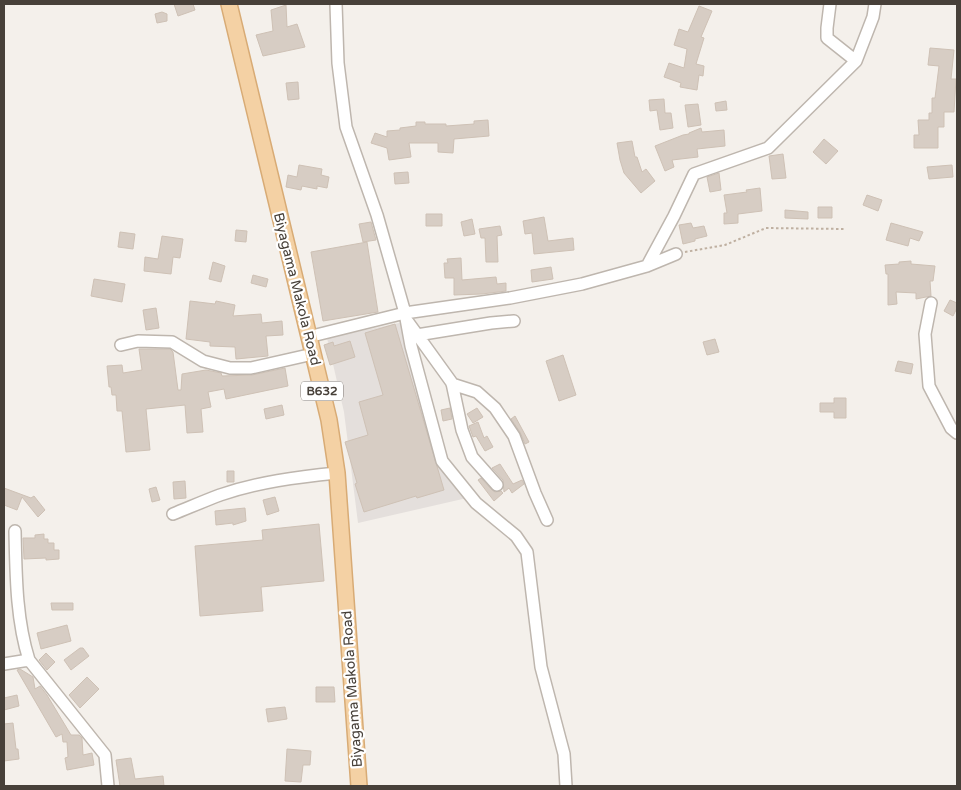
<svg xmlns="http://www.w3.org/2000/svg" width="961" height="790" font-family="'Varela Round',sans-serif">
<rect width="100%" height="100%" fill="#f4f0eb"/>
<path fill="#e4dfdc" d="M404,322L444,471L467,498L358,523L344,412L327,338Z"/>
<path fill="#d7cdc4" stroke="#cec1b5" d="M174,4H193L195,10L178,16Z
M286,5L287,27L297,24L305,47L263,56L256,35L273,31L271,10Z
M699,6L712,11L701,37L704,38L696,64L704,66L703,76L699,75L697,90L680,87L681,83L664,77L669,63L684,68L687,49L674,45L679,29L688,32Z
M162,12L167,14V21L157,23L155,14Z
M930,48L954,50L951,79H956L954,112H944V127H938V148H914V135H919L918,120H929V113H932V98H935L939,66L928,65Z
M298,82L299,99L288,100L286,83Z
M664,99L665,113H671L673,128L660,130L657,110L650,111L649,100Z
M726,101L727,110L716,111L715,103Z
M698,104L701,125L688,127L685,105Z
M488,120L489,136L454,139L453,153L438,152V143H409L411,157L389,160L387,148L371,143L375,133L387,137V131L400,130V128L416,126V122H425V124H446V126L474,124V121Z
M701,128L702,132L724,130L725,146L697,149L698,157L672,160L674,167L665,171L655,146L683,135L689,134V133Z
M824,139L838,151L826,164L813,152Z
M632,141L635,157H637L642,172L646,169L655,181L641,193L624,173L620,160L617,143Z
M783,154L786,178L772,179L769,156Z
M299,165L322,169L321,175L329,177L327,188L317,186V189L302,186L301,190L286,187L288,175L297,177Z
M952,165L953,177L929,179L927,167Z
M408,172L409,183L395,184L394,173Z
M719,173L721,190L710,192L707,177Z
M760,188L762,211L738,214V223L724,224V213H727L724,195L747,192L746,190Z
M867,195L882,200L878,211L863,205Z
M818,207H832V218H818Z
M785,210L808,212V219L785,218Z
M426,214H442V226H426Z
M544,217L548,241L573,238L574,250L534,254L532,233L525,234L523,221Z
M472,219L475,234L464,236L461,222Z
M371,222L376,240L363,242L359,224Z
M691,223L693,228L704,226L707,236L695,239V241L683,244L679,225Z
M891,223L923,232L919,241L910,238L908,246L886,240Z
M500,226L502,235L497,236L498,262H486L485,238H481L479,229Z
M236,230L247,231L246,242L235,241Z
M120,232L135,234L133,249L118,247Z
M162,236L183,239L180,258L173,257L171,274L144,271L145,257L158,259Z
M367,242L378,312L323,321L311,252Z
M461,258L462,280L496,277L497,284L506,283V291L482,294L454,295V278H445L444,263H448L447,259Z
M911,261V264L935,266L933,281H930L931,296L916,299V293L896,292L897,304L888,305V274H886L885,265L899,264V262Z
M213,262L225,266L221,282L209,279Z
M551,267L553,279L532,282L531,270Z
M253,275L268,279L266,287L251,283Z
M94,279L125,284L122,302L91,296Z
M950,300L957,303V308L953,316L944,311Z
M190,301L215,304L216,301L235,305L233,316L261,314L262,323L282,321L283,335L266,336L268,356L236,359L235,347L210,346V342L186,339Z
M156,308L159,328L146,330L143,310Z
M395,324L444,490L417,498L416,496L364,512L355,484L357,483L345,442L368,435L359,402L383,395L365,333Z
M715,339L719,352L707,355L703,342Z
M350,341L355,357L330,365L324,345L333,342L334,346Z
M139,349H170L173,352L178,390H181L182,374L206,370L221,373L222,376L252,375L285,368L288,386L226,399L224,389L208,392L211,407L201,409L203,432L187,433L185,405L146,409L150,450L126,452L122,411H117L116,395H112L111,387H109L107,366L122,365L123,373L142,370Z
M563,355L576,395L559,401L546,361Z
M898,361L913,364L911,374L895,371Z
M834,398H846V418H834V412H820V403H834Z
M282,405L284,415L266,419L264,409Z
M450,408L452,419L443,421L441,410Z
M477,408L483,417L473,423L467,414Z
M515,416L529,442L525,444L520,432L511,419Z
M478,422L484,438L487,436L493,447L485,451L476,436L473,437L469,426Z
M500,464L513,484L522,480L524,484L512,493L509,488L504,492L503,480L492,468Z
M227,471H234V482H227Z
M481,478L492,490L495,492L501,491L503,493L494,501L478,480Z
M185,481L186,498L174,499L173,482Z
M156,487L160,500L152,502L149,489Z
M4,488L31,498L34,496L45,510L38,517L22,497L17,510L4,505Z
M275,497L279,511L267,515L263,500Z
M245,508L246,521L233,525V523L216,525L215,511Z
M319,524L324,581L261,587L263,611L200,616L195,546L263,540L262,530Z
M44,534V539H48V543H54V550H59V559L46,560V558L24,559L23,538H35V535Z
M51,603H73V610H52Z
M67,625L71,641L41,649L37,633Z
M80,648H83L89,656L71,670L64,660Z
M46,653L55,662L47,670L39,660Z
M20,669L33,677L35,689L40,686L47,695L71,735H79L82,738L83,755L92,753L94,765L67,770L65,758L68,757L67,742H63L62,734L56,737L17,670Z
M87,677L99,689L80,708L69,695Z
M316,687H334L335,702H316Z
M17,695L19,706L4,710V698Z
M285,707L287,719L268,722L266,709Z
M13,723L16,749H18L19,759L4,761V724Z
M287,749L311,751L310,765H303L301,782L285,781Z
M131,758L135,779L163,776L164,786H120L116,760Z"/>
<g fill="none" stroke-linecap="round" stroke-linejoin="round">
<defs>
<path id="minor" d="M336,4L338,63L346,127L377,215L405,313L411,346L442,461L476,503L516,536L527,552L541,667L564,754L566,786
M830,4L827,28V38L856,61
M647,266L674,216L694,174L768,148L856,61L873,17L875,4
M931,303L925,334L929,386L951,428L957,433
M408,322L452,383L462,430L472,457L497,485
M417,335L491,323L514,321
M308,337L405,313L510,298L582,284L647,266L676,254
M121,345L138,341L172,342L203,361L230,368H251L313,354
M452,384L477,392L495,408L514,436L535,493L547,520
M173,514C188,508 204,501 220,495C258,482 297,477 337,473
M15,531C16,574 16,619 29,660
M4,664L29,660L105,755L108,786"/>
<path id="major" d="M229,4L329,420L337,473L359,786"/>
</defs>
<use href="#minor" stroke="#beb6ae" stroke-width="14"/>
<use href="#major" stroke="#d8ab75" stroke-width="18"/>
<path stroke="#bfb0a1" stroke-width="2" stroke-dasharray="2.5 2.5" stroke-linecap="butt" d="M685,252L725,245L766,228L845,229"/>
<use href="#minor" stroke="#fff" stroke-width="11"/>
<use href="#major" stroke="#f4d1a4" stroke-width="15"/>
</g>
<g text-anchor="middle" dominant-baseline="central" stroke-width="4.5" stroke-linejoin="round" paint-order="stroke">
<rect fill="#fff" stroke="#7e7974" stroke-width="1" x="301" y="381.5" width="42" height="19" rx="4"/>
<g font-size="12" font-weight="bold" fill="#474039">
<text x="322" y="391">B632</text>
</g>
<g font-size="14" fill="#474039" stroke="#fff">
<text transform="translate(297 289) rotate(76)">Biyagama Makola Road</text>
<text transform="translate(352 689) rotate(-94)">Biyagama Makola Road</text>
</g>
</g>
<rect width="961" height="790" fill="none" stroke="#474039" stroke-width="10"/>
</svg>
